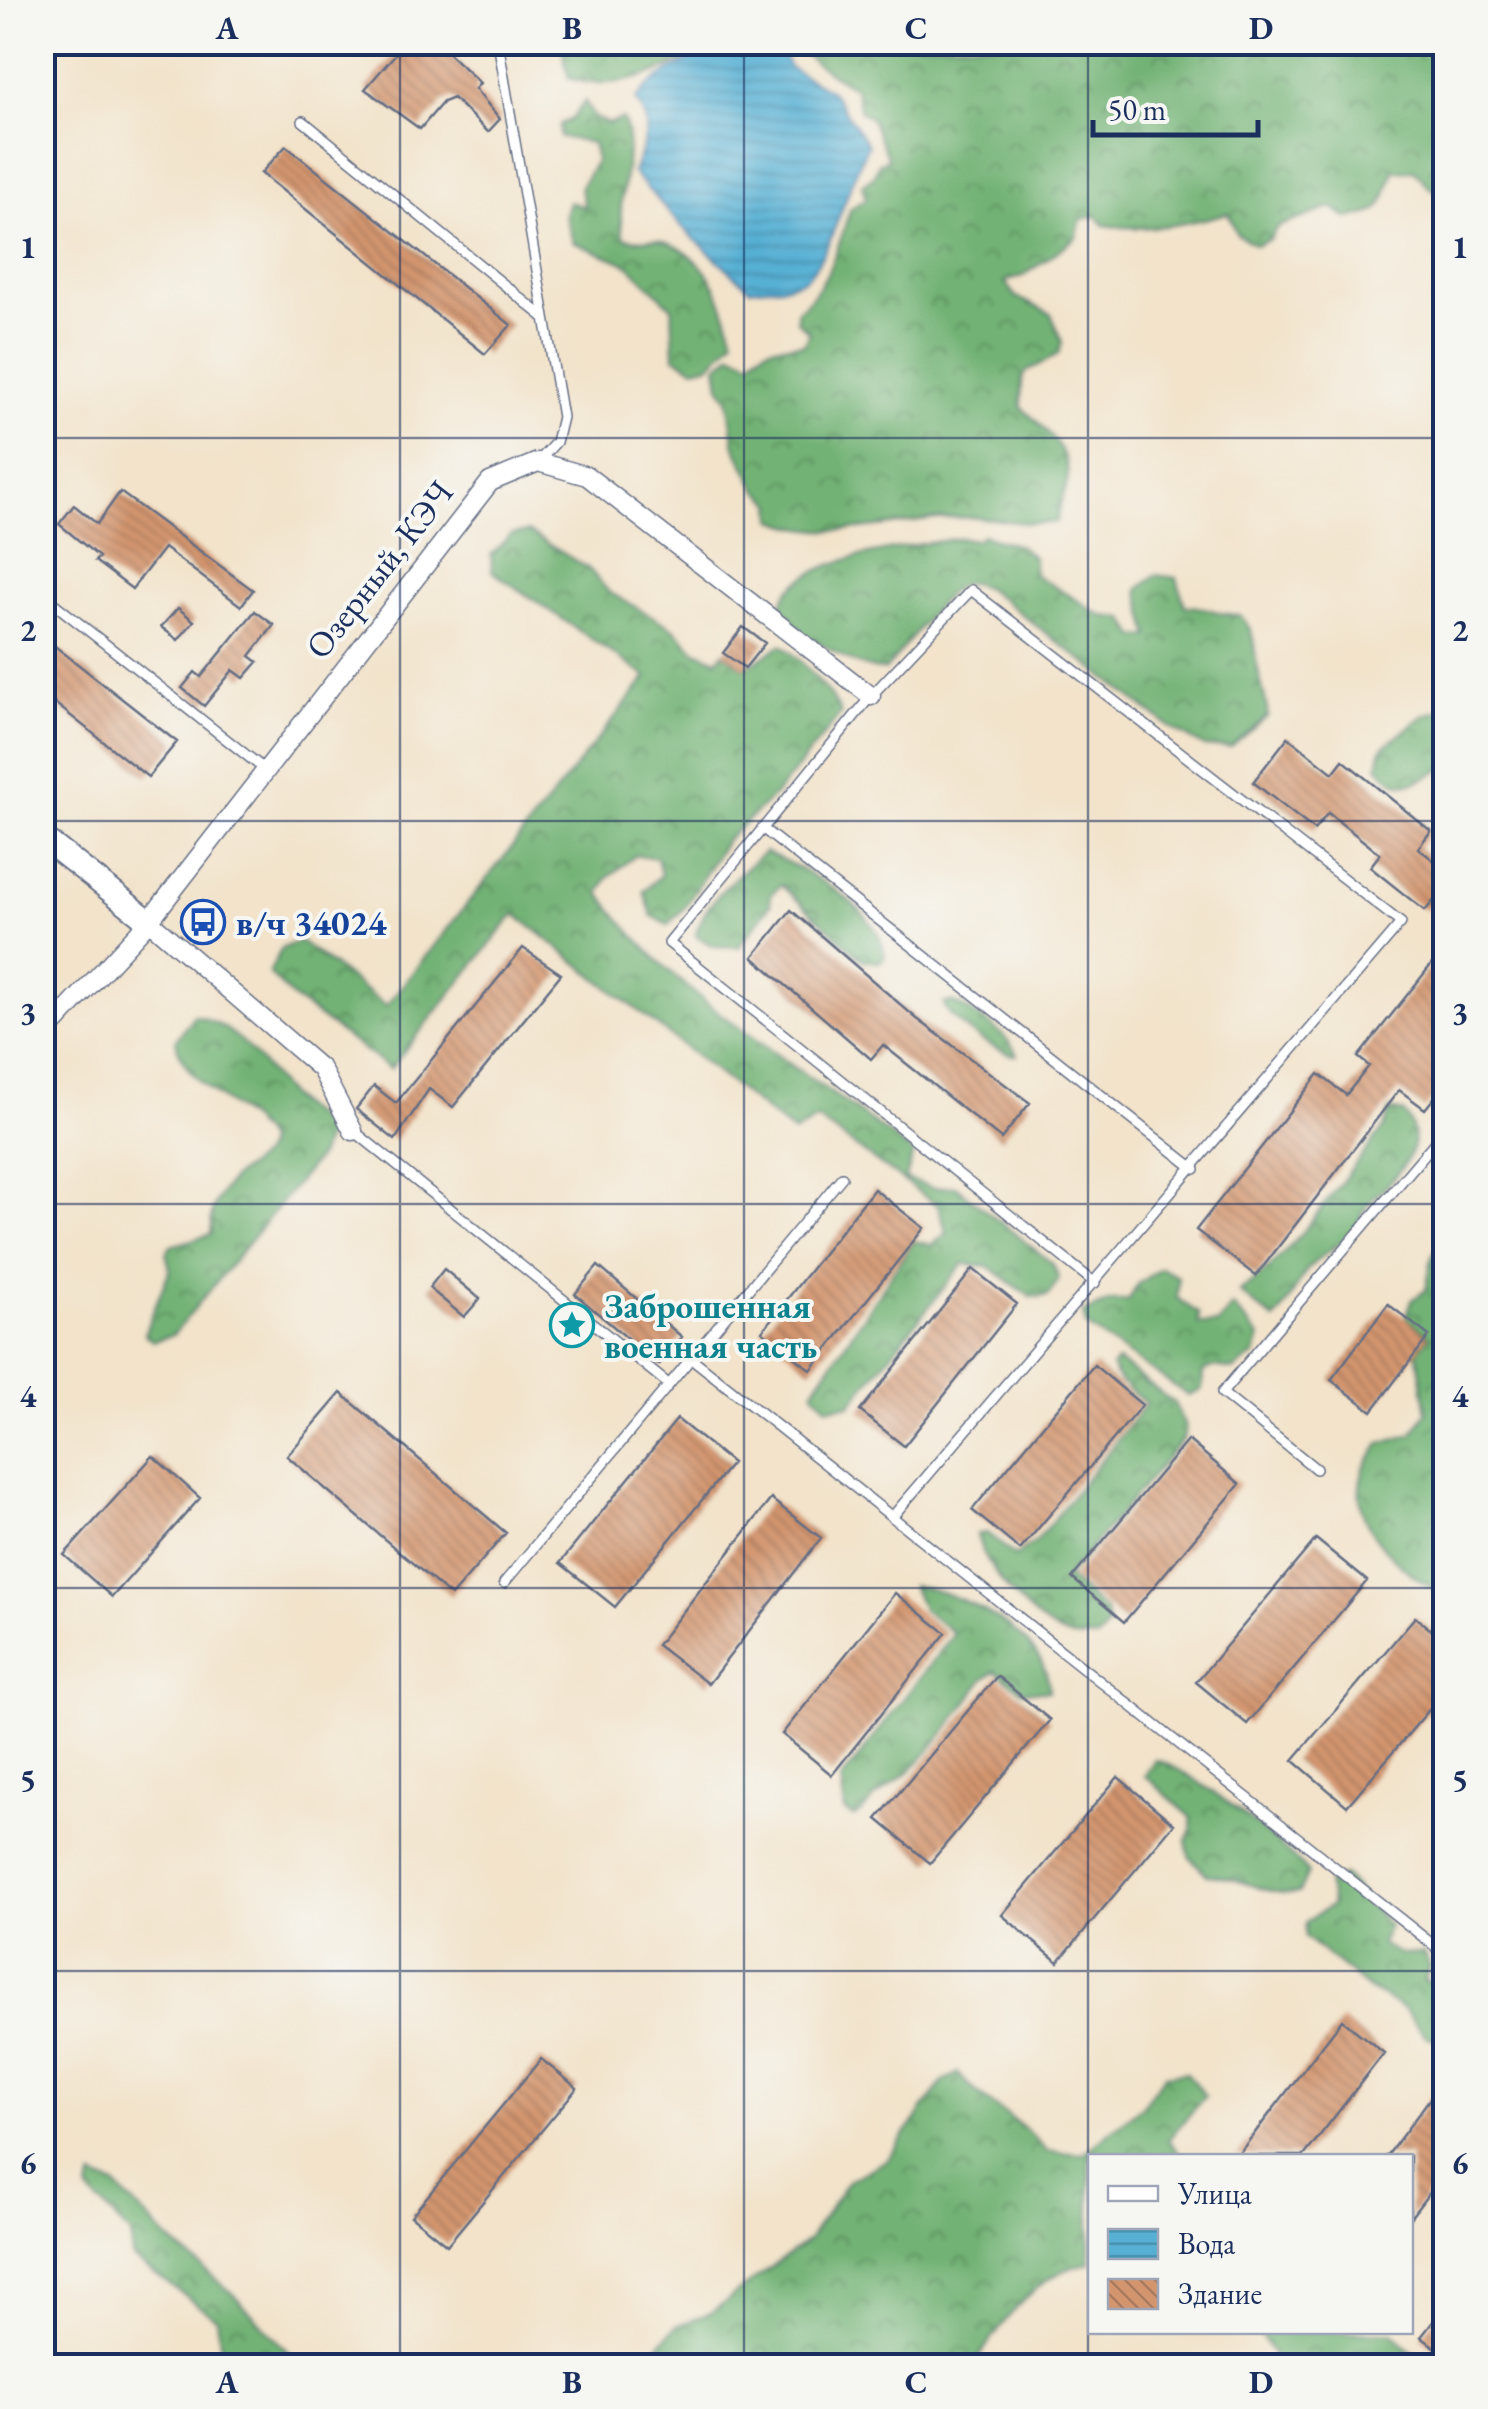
<svg xmlns="http://www.w3.org/2000/svg" width="1488" height="2409" font-family="'EB Garamond',serif">
<defs>
<pattern id="forest-crowns" width="20" height="18" patternUnits="userSpaceOnUse" patternTransform="scale(2.5)"><rect width="20" height="18" fill="#72b274"/><path d="M2 6a3 3 0 1 1 6 0M12 15a3 3 0 1 1 6 0" fill="none" stroke="#5d9162"/></pattern>
<pattern id="water-rules" width="6" height="5" patternUnits="userSpaceOnUse" patternTransform="scale(2.5)"><rect width="6" height="5" fill="#57b0d4"/><path d="M0 2.5h6" fill="none" stroke="#4790af"/></pattern>
<pattern id="building-back-hatch" width="6" height="6" patternUnits="userSpaceOnUse" patternTransform="scale(2.5)"><rect width="6" height="6" fill="#d3956e"/><path d="M-1 5l2 2M0 0l6 6M5-1l2 2" fill="none" stroke="#aa7a5e"/></pattern>
</defs>
<rect width="100%" height="100%" fill="#f6f6f2"/>
<filter id="ink" filterUnits="userSpaceOnUse"><feTurbulence type="fractalNoise" baseFrequency=".01" numOctaves="2"/><feDisplacementMap in="SourceGraphic" scale="20" xChannelSelector="R" yChannelSelector="G"/><feConvolveMatrix kernelMatrix="1 2 1 2 8 2 1 2 1" color-interpolation-filters="sRGB"/></filter>
<filter id="wash" filterUnits="userSpaceOnUse"><feTurbulence type="fractalNoise" baseFrequency=".0048" numOctaves="4" result="noise"/><feDisplacementMap in="SourceGraphic" scale="40" xChannelSelector="R" yChannelSelector="G"/><feGaussianBlur stdDeviation="2.25" result="paint"/><feColorMatrix in="noise" values="0 0 0 0 0 0 0 0 0 0 0 0 0 0 0 0 0 1.4 0 .05"/><feComposite in="paint" operator="in"/></filter>
<g filter="url(#wash)">
<rect width="100%" height="100%" fill="#f2e3ca"/>
<path fill="url(#forest-crowns)" stroke="#467069" stroke-width="2.5" d="M561,43V42L706,43C670,73 614,93 569,78Z
M789,43H1445V196L1428,186L1414,170L1394,171C1380,207 1389,213 1346,218L1333,207L1277,227L1270,239L1256,245L1237,234L1228,213C1186,224 1148,232 1104,225L1097,216L1081,219L1076,238L1023,276L1005,281L1015,296L1051,314L1062,342L1058,354C1026,376 1019,361 1022,408C1041,425 1074,453 1067,483C1064,497 1057,506 1057,522C1026,526 1010,520 980,518C911,513 842,547 774,520L773,503L757,489L735,447L728,399L720,386L717,366L732,353L751,361C768,341 781,346 804,344L809,332L797,321V311C831,285 837,245 851,208L866,199L862,185L874,176L879,163L888,159L871,119L860,111L855,88C830,75 811,59 789,43Z
M585,101L594,118L609,124L623,119C639,152 612,200 624,237C637,243 650,237 663,241C708,255 723,298 734,339L710,365L694,368L674,357L672,307L627,264L573,242L565,214L569,202L585,207L580,188L596,160L592,143L560,137V124L572,119Z
M528,532L589,569L609,592L673,628L696,651L717,660L723,653L745,668L781,645C796,653 835,697 841,714L776,794L726,840L686,906L668,925L652,916L644,891L661,875L657,858L636,855L608,877L600,893C678,1005 810,1070 913,1153L906,1179L933,1188L955,1186L1053,1264L1059,1279L1048,1296L1031,1297L987,1266L963,1264L850,1405L828,1407L813,1391L914,1241L932,1245L947,1233L938,1206L817,1119L794,1133L515,914L390,1069L293,998L269,973L282,948L300,941L386,1006L647,677L492,571L491,555L511,535Z
M982,535L1020,546L1034,558V574L1103,616L1124,618L1136,637L1150,636L1138,590L1155,575L1177,578L1185,606C1205,605 1220,616 1240,615C1255,632 1253,640 1256,660C1259,679 1266,696 1268,716L1231,747H1205L1171,728L988,589C977,584 969,580 958,586C941,595 903,651 885,670C858,672 798,632 780,612C783,557 919,545 962,538L977,540Z
M1445,709V768C1417,781 1400,797 1378,765L1382,748L1424,715Z
M765,852C808,871 878,905 885,957L879,962L863,960L781,885L771,894L770,905L739,947L714,946L696,936C700,905 742,870 765,852Z
M953,1002C974,1013 1008,1033 1017,1055C1001,1057 944,1017 944,1003Z
M194,1015C242,1027 261,1066 293,1100C304,1111 319,1117 328,1131L320,1155L173,1335L153,1341L144,1334L170,1269L166,1253L171,1246L211,1234C212,1226 210,1210 215,1204C220,1197 225,1186 232,1179C242,1168 279,1153 262,1133C239,1103 181,1083 176,1040Z
M1390,1110L1404,1113C1432,1149 1393,1177 1370,1202C1363,1209 1361,1220 1355,1229C1343,1245 1321,1253 1308,1269C1294,1286 1291,1304 1274,1320L1239,1292C1297,1252 1338,1183 1384,1128Z
M1445,1235V1594C1403,1575 1345,1524 1363,1471C1366,1462 1375,1453 1380,1444L1412,1434L1427,1412L1417,1352L1429,1336L1406,1318L1412,1300L1426,1290L1432,1257Z
M1161,1268L1178,1277L1177,1298L1199,1314L1198,1324H1218L1232,1306L1260,1337L1255,1355L1234,1370L1212,1367L1203,1372L1202,1389L1189,1396L1086,1326L1083,1313L1111,1301H1128L1139,1283Z
M1118,1361L1174,1403L1186,1428L1183,1439L1067,1577L1106,1612L1108,1625L1098,1638C1090,1638 1081,1639 1073,1638C1037,1629 983,1569 977,1534L987,1533L1015,1556L1036,1541L1146,1404L1118,1380L1112,1367Z
M912,1586C960,1591 1050,1636 1049,1691H1023L995,1671L984,1679C955,1719 924,1766 883,1791C871,1798 868,1810 854,1817L845,1811L841,1780L954,1633L923,1610Z
M1154,1760C1185,1764 1287,1847 1308,1873L1299,1893C1266,1897 1241,1876 1207,1875L1189,1856L1186,1842L1192,1829L1191,1817L1145,1776Z
M1344,1875L1389,1926L1381,1944L1399,1954L1423,1953L1430,1967L1424,1981L1445,1984V2044L1426,2037L1404,2009L1369,1989L1305,1937L1306,1922L1332,1905L1327,1883Z
M1186,2072L1205,2096L1168,2140L1182,2156H1090V2263C1036,2271 1002,2324 973,2366H641L676,2326L710,2313L808,2240L848,2181L887,2160L942,2083L958,2073C984,2105 1022,2120 1047,2151L1083,2154L1143,2105L1165,2075Z
M93,2177L116,2186L169,2240L230,2291L290,2354L296,2366H223L217,2319L132,2257L131,2235L88,2191Z
M1259,2332H1392L1426,2366H1279Z"/>
<path fill="url(#water-rules)" stroke="#397099" stroke-width="2.5" d="M770,47L783,52L789,67L831,91L868,145C850,176 830,262 804,279C789,289 767,285 750,289L690,235L633,173C642,147 656,125 636,100C650,79 691,55 717,52C738,49 749,60 770,47Z"/>
<g id="blocks">
<path fill="url(#building-back-hatch)" d="M406,42H437L480,83L475,89L500,119L488,132L453,98L443,102L420,129L365,89Z
M286,146L511,325L485,354L261,173Z
M120,492L253,590L241,606L164,548L132,589L95,561L99,557L59,524L74,505L97,524Z
M178,608L194,621L178,640L161,627Z
M255,611L274,625L250,656L258,662L244,678L233,670L204,706L182,688L195,672L201,677Z
M743,627L765,643L745,668L723,653Z
M42,636L177,742L148,777L42,693Z
M1288,737L1333,773L1343,760L1431,831L1418,848L1446,870V886L1425,911L1370,867L1380,854L1328,813L1314,830L1253,782Z
M791,910L916,1018L1030,1103L1001,1139L883,1045L871,1059L753,957Z
M1446,946V1083L1425,1109L1399,1090L1256,1276L1196,1230L1319,1074L1346,1095L1369,1066L1358,1057Z
M523,948L561,974L453,1107L429,1089L395,1140L356,1109L374,1086L396,1103Z
M874,1189L924,1228L811,1370L762,1331Z
M598,1266L682,1337L659,1365L575,1294Z
M444,1269L480,1299L464,1317L429,1288Z
M973,1269L1017,1304L904,1446L860,1411Z
M1388,1304L1429,1336L1372,1411L1331,1380Z
M1094,1365L1142,1405L1020,1550L972,1510Z
M341,1393L506,1533L451,1596L287,1456Z
M677,1419L732,1463L615,1607L560,1563Z
M1188,1440L1240,1484L1124,1622L1072,1578Z
M153,1456L200,1498L112,1597L64,1555Z
M771,1499L821,1538L708,1684L657,1645Z
M1316,1539L1367,1581L1247,1724L1196,1682Z
M895,1593L946,1633L832,1775L782,1734Z
M1415,1617L1446,1642V1690L1347,1806L1293,1760Z
M997,1676L1050,1720L930,1863L877,1819Z
M1118,1777L1174,1824L1058,1962L1002,1915Z
M1342,2020L1384,2053L1304,2156H1237Z
M541,2059L577,2088L447,2245L411,2216Z
M1434,2093L1446,2102V2171L1410,2218V2156H1387Z
M1446,2305V2355L1421,2337Z"/>
</g>
</g>
<g filter="url(#ink)">
<use href="#blocks" fill-opacity="0" stroke="#666e84" stroke-width="2.5"/>
<g fill="none" stroke-linecap="round" stroke-linejoin="round">
<defs>
<path id="service" d="M498,42L562,417L556,442L538,462
M303,121L545,318
M42,594L264,769
M762,828L1195,1169
M354,1131L667,1383
M690,1357L1446,1955
M1316,1469L1222,1393L1446,1129
M892,1517L1401,923L971,590L871,696L669,943L1095,1283
M504,1583L842,1177
M68,2366H81"/>
<path id="minor" d="M149,921L321,1069L353,1131
M42,1037L149,921L490,482L538,462L587,476L871,696"/>
<path id="tertiary" d="M42,837L149,921"/>
</defs>
<use href="#service" stroke="#666e84" stroke-width="12"/>
<use href="#minor" stroke="#666e84" stroke-width="21"/>
<use href="#tertiary" stroke="#666e84" stroke-width="26"/>
<use href="#service" stroke="#fff" stroke-width="9"/>
<use href="#minor" stroke="#fff" stroke-width="18"/>
<use href="#tertiary" stroke="#fff" stroke-width="22"/>
</g>
</g>
<path fill="none" stroke="#1b2f5e" stroke-width="2.5" stroke-opacity="0.55" d="M400,42V2366M744,42V2366M1088,42V2366M42,438H1446M42,821H1446M42,1204H1446M42,1588H1446M42,1971H1446"/>
<defs>
<symbol id="bus-ring" viewBox="-11 -11 22 22"><circle r="9.5" fill="#f6f6f2" stroke="#1a4fb4" stroke-width="1.5"/><path d="M-5-6H5V4H4V6H2V4H-2V6H-4V4H-5ZM-3.5-4V0h7V-4ZM-3.5 1.2v1.5H-2V1.2ZM2 1.2v1.5H3.5V1.2Z" fill="#1a4fb4"/></symbol>
<symbol id="sight-ring" viewBox="-11 -11 22 22"><circle r="9.5" fill="#f6f6f2" stroke="#0f9aa8" stroke-width="1.5"/><path d="M0-6L1.8-2.2L6-1.7L2.9 1.2L3.7 5.4L0 3.3L-3.7 5.4L-2.9 1.2L-6-1.7L-1.8-2.2Z" fill="#0f9aa8"/></symbol>
</defs>
<g fill-rule="evenodd">
<use href="#bus-ring" x="178" y="897" width="50" height="50"/>
<use href="#sight-ring" x="547" y="1300" width="50" height="50"/>
</g>
<g text-anchor="middle" dominant-baseline="central" stroke-width="8" stroke-linejoin="round" paint-order="stroke">
<g font-size="35" fill="#1b2f5e" stroke="#f6f6f2">
<text transform="translate(379 569) rotate(-52)">Озерный, КЭЧ</text>
</g>
<g font-size="35" font-weight="bold" fill="#164399" stroke="#f6f6f2" text-anchor="start">
<text x="236" y="922">в/ч 34024</text>
</g>
<g font-size="35" font-weight="bold" fill="#0d838f" stroke="#f6f6f2" text-anchor="start">
<text x="604" y="1305">Заброшенная<tspan x="604" dy="40">военная часть</tspan></text>
</g>
</g>
<rect width="1488" height="2409" fill="none" stroke="#f6f6f2" stroke-width="110"/>
<rect x="1088" y="2154" width="325" height="180" fill="#f6f6f2" stroke="#9ea6b7" stroke-width="2.5"/>
<rect x="1108" y="2186" width="50" height="15" fill="#ffffff" stroke="#9ea6b7" stroke-width="2.5"/>
<text x="1178" y="2204" font-size="30" fill="#1b2f5e">Улица</text>
<rect x="1108" y="2229" width="50" height="30" fill="url(#water-rules)" stroke="#9ea6b7" stroke-width="2.5"/>
<text x="1178" y="2254" font-size="30" fill="#1b2f5e">Вода</text>
<rect x="1108" y="2279" width="50" height="30" fill="url(#building-back-hatch)" stroke="#9ea6b7" stroke-width="2.5"/>
<text x="1178" y="2304" font-size="30" fill="#1b2f5e">Здание</text>
<path d="M1093 120v15h165v-15" fill="none" stroke="#1b2f5e" stroke-width="5"/>
<text x="1108" y="120" font-size="30" fill="#1b2f5e" stroke="#f6f6f2" stroke-width="8" paint-order="stroke">50 m</text>
<rect x="55" y="55" width="1378" height="2299" fill="none" stroke="#1b2f5e" stroke-width="4"/>
<g font-size="32" text-anchor="middle" font-weight="bold" fill="#1b2f5e">
<text x="227" y="39">A</text>
<text x="572" y="39">B</text>
<text x="916" y="39">C</text>
<text x="1261" y="39">D</text>
<text x="28" y="258">1</text>
<text x="1460" y="258">1</text>
<text x="28" y="641">2</text>
<text x="1460" y="641">2</text>
<text x="28" y="1024">3</text>
<text x="1460" y="1024">3</text>
<text x="28" y="1407">4</text>
<text x="1460" y="1407">4</text>
<text x="28" y="1791">5</text>
<text x="1460" y="1791">5</text>
<text x="28" y="2174">6</text>
<text x="1460" y="2174">6</text>
<text x="227" y="2393">A</text>
<text x="572" y="2393">B</text>
<text x="916" y="2393">C</text>
<text x="1261" y="2393">D</text>
</g>
</svg>
